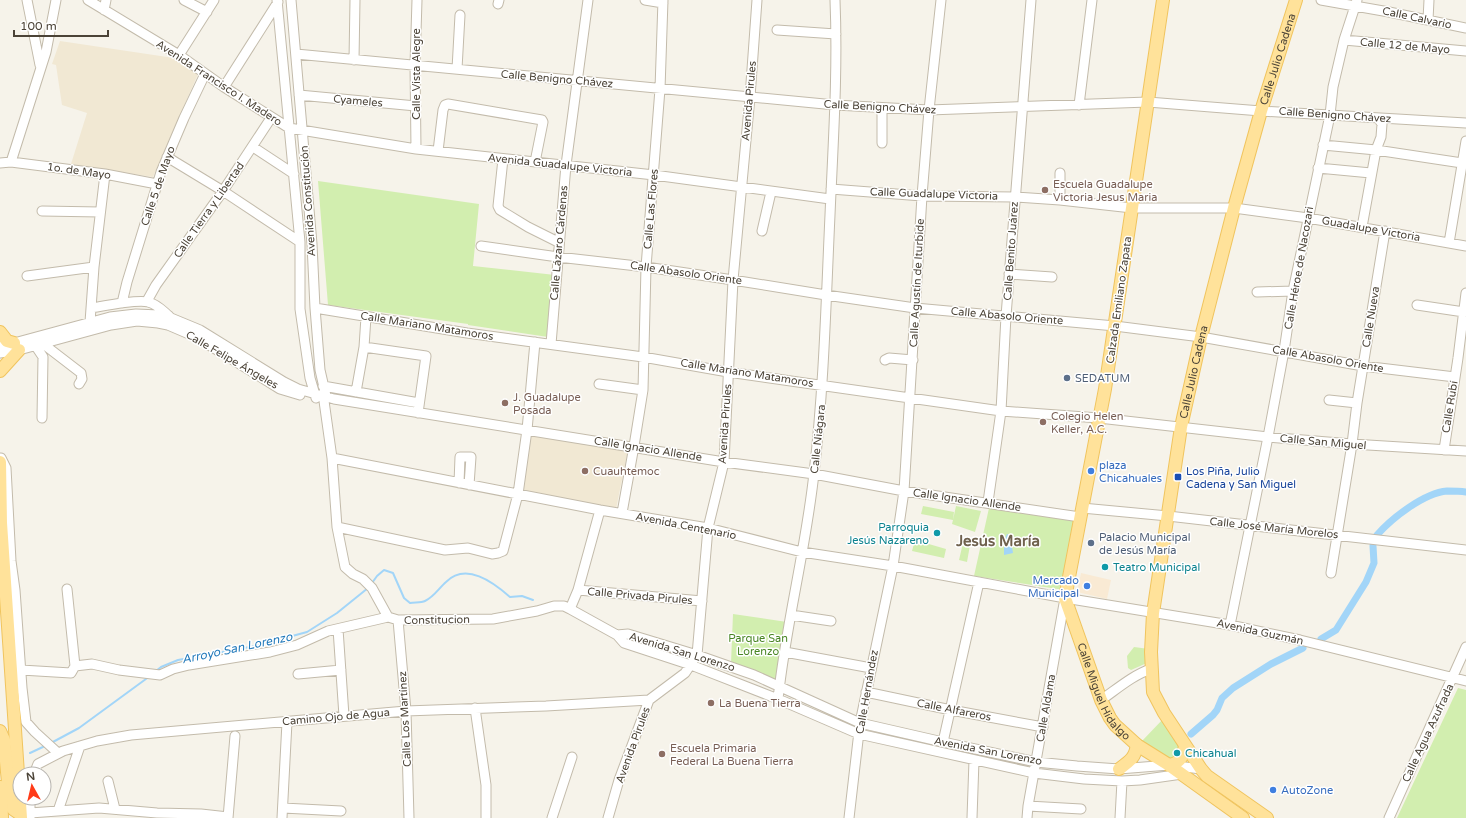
<svg xmlns="http://www.w3.org/2000/svg" width="1466" height="818" font-family="'Varela Round',sans-serif">
<rect width="100%" height="100%" fill="#f6f3ea"/>
<path fill="#f9ead4" d="M1081,573L1111,580L1107,599L1077,592Z"/>
<path fill="#f1e8d3" d="M60,41L174,58L198,74L153,177L71,164L87,113L62,105L56,65L52,64Z
M529,435L628,450L616,509L520,490Z"/>
<path fill="#d2eeaf" d="M318,181L479,204L473,266L555,275L548,337L468,325V324L328,305Z
M923,506L954,512L953,520L956,506L981,511L975,532L952,524L953,520L921,514Z
M989,508L1078,519L1064,590L974,576Z
M915,540L946,549L944,558L912,551Z
M963,543L970,545L967,562L959,560Z
M733,614L787,622L777,682L731,663Z
M1134,647L1149,649L1147,663L1131,670L1128,668L1127,656Z
M1458,688L1466,690V818H1397Z
M1164,718L1177,737L1181,754L1170,760L1157,753L1142,741Z"/>
<path fill="#a2d5f8" d="M1007,534L1015,538L1012,547L1013,553L1004,555V541Z"/>
<g fill="none" stroke-linecap="round" stroke-linejoin="round">
<path stroke="#a2d5f8" stroke-width="2" d="M372,583L377,576L384,570L393,573L404,598L410,603C414,602 421,603 425,601C434,597 439,588 446,582C466,562 493,582 510,597L522,596L533,600
M156,671L161,667L178,660L255,646L307,632L337,613L368,588
M51,743L79,728L150,676
M30,753L45,746"/>
<path stroke="#a2d5f8" stroke-width="7" d="M1377,535C1392,518 1424,493 1447,491C1453,491 1460,491 1466,492
M1321,639L1336,630L1366,582L1374,563L1373,546
M1191,734L1213,715L1217,710L1222,698L1233,688L1271,664L1303,648"/>
<defs>
<path id="minor" d="M27,0L40,65
M88,0L179,55L224,87L289,128L416,149L654,175L830,199
M184,0L207,12
M277,0L300,242V309L310,378L316,398
M291,0L312,244L315,308L320,370L326,396L324,401L332,458L337,527L345,567L353,574L363,579L372,588L388,617L398,620L493,619L537,611L554,606H564L570,609L617,635L624,643L691,665L778,699L859,734L1034,773L1084,779L1122,781L1140,780L1182,774
M645,0L663,3
M1321,0L1389,12L1466,28
M498,4L499,0
M104,10L106,0
M1428,20L1429,0
M777,30L836,34
M1344,40L1466,51
M296,54L835,105L929,110L1148,102L1261,111L1466,123
M179,55L214,0
M354,60L355,0
M457,69L460,15
M224,87L278,2
M299,95L416,106
M1079,105L1092,0
M882,108V143
M1323,145L1376,150L1462,163
M253,147L294,174
M416,149L415,65L417,0
M438,151L443,110L445,105L448,104L542,120L543,122L535,162
M167,157L223,191L300,242
M503,159L498,206L500,210L528,227L558,242
M11,162L46,52L56,0
M0,163L11,162L105,174L157,184
M1318,168L1371,173
M831,189L922,196L1015,197L1060,200L1132,208H1234L1308,218L1466,246
M1060,200V173
M42,211L100,212
M1362,227L1376,150L1381,137L1382,124L1378,118
M762,231L771,192
M1449,243L1466,141
M481,246L558,257L646,267L733,280L826,295L915,308L1115,326L1201,337L1363,366L1455,377
M1009,274L1052,277
M27,276L94,267
M1257,292L1293,291
M147,301L156,285L223,191L271,118
M122,303L127,282L161,172L184,118L205,74
M1417,305L1464,312
M92,308C104,306 137,299 148,302C157,304 163,311 169,316
M315,308L467,333L643,357L728,372L1001,411L1099,418L1268,437L1352,444L1466,451
M90,322L94,267L105,174
M42,343L81,373L82,379L79,384
M551,344L566,165L588,0
M0,345L14,343L110,317L136,314L159,315L171,318L200,330L284,382L298,389L334,399L724,462L814,474L904,491L1080,517
M35,345L43,357L42,418
M364,347L426,356L418,413
M0,353L19,350L111,325L137,321L158,323L168,325L196,337L280,389L300,395
M885,360L889,358L913,360
M599,384L643,390
M323,386L419,403
M356,392L364,347L366,317
M1329,400L1357,403
M1444,450L1458,358L1466,293
M1,458L6,468L11,561L15,590L22,688L26,722L35,732L58,753
M332,458L600,510L708,528L802,552L893,566L1065,598L1230,625L1300,640L1466,681
M459,483L460,457H471L469,485
M988,502L1001,411L1006,316L1031,0
M1082,508L1168,516L1466,550
M622,513L634,446L643,390L646,267L660,89L663,0
M337,527L445,550L468,548L492,554L498,553L503,551L518,494L527,430L535,342
M1331,573L1352,444L1357,403L1385,231
M578,590L702,601
M570,609L578,590L600,510
M791,615L831,621
M398,620L406,711L409,818
M1230,625L1268,437L1284,351L1293,291L1330,115L1333,87L1344,40L1357,0
M338,629L344,716
M617,635L628,634L697,655L754,675L860,723L943,742L1036,762L1077,766L1119,769L1169,765L1201,769
M785,652L871,668
M75,666L92,664L119,670L160,675L173,669L189,665L270,652L297,645L328,631L388,617
M21,670L71,673L75,666L67,589
M298,674L341,670
M866,692L951,710L1043,727
M778,699C786,623 806,549 814,473C824,387 826,301 830,215C833,144 838,72 835,0
M1101,700C1117,689 1133,675 1151,669
M475,708L486,785V818
M943,742L979,582
M34,774L38,764L63,751L97,741L131,735L406,711L546,706L649,700
M108,781L115,809
M30,798V818
M1028,806L1081,809
M283,808L341,811
M58,811L80,746
M30,813L99,808L157,813L201,814L228,817
M228,818L235,736
M282,818L287,722
M552,818L572,757
M608,818L619,780L649,700L685,673L697,655L708,528L724,462L733,280L750,97L757,0
M849,818L860,723L893,566L904,491L922,196L929,110L941,0
M972,818L974,760
M1027,818L1028,806L1065,598
M1120,818L1122,781
M1389,818L1466,647"/>
<g id="major">
<path id="s1" d="M1163,0L1105,389L1065,598L1101,700L1110,718L1115,725L1137,745L1169,765L1243,818"/>
<path d="M0,332L7,341L14,343"/>
<path d="M0,371L19,350"/>
<path d="M0,462L1,523L21,818"/>
<path d="M0,731L4,740L10,804L13,809L20,814"/>
<path d="M1169,765C1180,763 1183,757 1185,746"/>
<path d="M1119,769C1130,761 1135,758 1137,745"/>
<path d="M1,787L2,818"/>
<path id="s2" d="M1267,818L1207,776L1201,769L1164,713L1153,692L1151,652L1153,613L1181,427L1201,337L1234,208L1261,111L1296,0"/>
</g>
</defs>
<use href="#minor" stroke="#c3bbab" stroke-width="11"/>
<use href="#major" stroke="#f0c45e" stroke-width="14"/>
<use href="#minor" stroke="#fff" stroke-width="9"/>
<use href="#major" stroke="#ffe29a" stroke-width="12"/>
</g>
<g fill="#8d6e63" stroke="#fff" stroke-width="1.5">
<circle cx="1045" cy="190" r="4"/>
<circle cx="505" cy="403" r="4"/>
<circle cx="1043" cy="422" r="4"/>
<circle cx="585" cy="471" r="4"/>
<circle cx="711" cy="703" r="4"/>
<circle cx="662" cy="754" r="4"/>
</g>
<g fill="#5c6f8a" stroke="#fff" stroke-width="1.5">
<circle cx="1067" cy="378" r="4"/>
<circle cx="1091" cy="543" r="4"/>
</g>
<g fill="#3f7fe0" stroke="#fff" stroke-width="1.5">
<circle cx="1091" cy="471" r="4"/>
<circle cx="1087" cy="586" r="4"/>
<circle cx="1273" cy="790" r="4"/>
</g>
<rect fill="#1a4fb4" stroke="#fff" stroke-width="1.5" x="1174" y="473" width="8" height="8" rx="2"/>
<g fill="#0f9aa8" stroke="#fff" stroke-width="1.5">
<circle cx="937" cy="533" r="4"/>
<circle cx="1105" cy="567" r="4"/>
<circle cx="1177" cy="753" r="4"/>
</g>
<g text-anchor="middle" dominant-baseline="central" stroke-width="3" stroke-linejoin="round" paint-order="stroke">
<g font-size="11" fill="#4b4337" stroke="#fff">
<text transform="translate(1417 18) rotate(12)">Calle Calvario</text>
<text transform="translate(1405 46) rotate(5)">Calle 12 de Mayo</text>
<text stroke="none"><textPath href="#s2" startOffset="821">Calle Julio Cadena</textPath></text>
<text transform="translate(416 74) rotate(-90)">Calle Vista Alegre</text>
<text transform="translate(557 79) rotate(5)">Calle Benigno Chávez</text>
<text transform="translate(219 83) rotate(33)">Avenida Francisco I. Madero</text>
<text transform="translate(358 101) rotate(5)">Cyameles</text>
<text transform="translate(749 101) rotate(-85)">Avenida Pirules</text>
<text transform="translate(880 107) rotate(3)">Calle Benigno Chávez</text>
<text transform="translate(1335 115) rotate(4)">Calle Benigno Chávez</text>
<text transform="translate(560 165) rotate(6)">Avenida Guadalupe Victoria</text>
<text transform="translate(79 171) rotate(8)">1o. de Mayo</text>
<text transform="translate(158 186) rotate(-71)">Calle 5 de Mayo</text>
<text transform="translate(934 194) rotate(2)">Calle Guadalupe Victoria</text>
<text transform="translate(308 201) rotate(-94)">Avenida Constitución</text>
<text transform="translate(651 209) rotate(-85)">Calle Las Flores</text>
<text transform="translate(209 210) rotate(-55)">Calle Tierra y Libertad</text>
<text transform="translate(1371 229) rotate(10)">Guadalupe Victoria</text>
<text transform="translate(559 243) rotate(-85)">Calle Lázaro Cárdenas</text>
<text transform="translate(1011 251) rotate(-86)">Calle Benito Juárez</text>
<text transform="translate(1299 268) rotate(-80)">Calle Héroe de Nacozari</text>
<text transform="translate(686 273) rotate(8)">Calle Abasolo Oriente</text>
<text transform="translate(917 283) rotate(-87)">Calle Agustín de Iturbide</text>
<text transform="translate(1119 300) rotate(-82)">Calzada Emiliano Zapata</text>
<text transform="translate(1007 316) rotate(5)">Calle Abasolo Oriente</text>
<text transform="translate(1371 317) rotate(-81)">Calle Nueva</text>
<text transform="translate(427 326) rotate(9)">Calle Mariano Matamoros</text>
<text transform="translate(1328 359) rotate(10)">Calle Abasolo Oriente</text>
<text transform="translate(232 360) rotate(30)">Calle Felipe Ángeles</text>
<text stroke="none"><textPath href="#s2" startOffset="497">Calle Julio Cadena</textPath></text>
<text transform="translate(747 373) rotate(9)">Calle Mariano Matamoros</text>
<text transform="translate(1450 407) rotate(-81)">Calle Rubí</text>
<text transform="translate(725 424) rotate(-86)">Avenida Pirules</text>
<text transform="translate(818 439) rotate(-84)">Calle Niágara</text>
<text transform="translate(1323 442) rotate(5)">Calle San Miguel</text>
<text transform="translate(648 449) rotate(9)">Calle Ignacio Allende</text>
<text transform="translate(967 500) rotate(8)">Calle Ignacio Allende</text>
<text transform="translate(686 526) rotate(11)">Avenida Centenario</text>
<text transform="translate(1274 528) rotate(6)">Calle José María Morelos</text>
<text transform="translate(640 596) rotate(5)">Calle Privada Pirules</text>
<text transform="translate(437 620) rotate(-1)">Constitucion</text>
<text transform="translate(1260 632) rotate(12)">Avenida Guzmán</text>
<text transform="translate(682 652) rotate(17)">Avenida San Lorenzo</text>
<text stroke="none"><textPath href="#s1" startOffset="708">Calle Miguel Hidalgo</textPath></text>
<text transform="translate(867 692) rotate(-80)">Calle Hernández</text>
<text transform="translate(1046 708) rotate(-80)">Calle Aldama</text>
<text transform="translate(954 710) rotate(11)">Calle Alfareros</text>
<text transform="translate(336 717) rotate(-5)">Camino Ojo de Agua</text>
<text transform="translate(405 719) rotate(-93)">Calle Los Martínez</text>
<text transform="translate(1428 733) rotate(-65)">Calle Agua Azufrada</text>
<text transform="translate(633 745) rotate(-70)">Avenida Pirules</text>
<text transform="translate(988 751) rotate(11)">Avenida San Lorenzo</text>
</g>
<g font-size="11" fill="#785e54" stroke="#fff" text-anchor="start">
<text x="1053" y="184">Escuela Guadalupe<tspan x="1053" dy="13">Victoria Jesus Maria</tspan></text>
<text x="513" y="397">J. Guadalupe<tspan x="513" dy="13">Posada</tspan></text>
<text x="1051" y="416">Colegio Helen<tspan x="1051" dy="13">Keller, A.C.</tspan></text>
<text x="593" y="471">Cuauhtemoc</text>
<text x="719" y="703">La Buena Tierra</text>
<text x="670" y="748">Escuela Primaria<tspan x="670" dy="13">Federal La Buena Tierra</tspan></text>
</g>
<g font-size="11" fill="#4e5e75" stroke="#fff" text-anchor="start">
<text x="1075" y="378">SEDATUM</text>
<text x="1099" y="537">Palacio Municipal<tspan x="1099" dy="13">de Jesús María</tspan></text>
</g>
<g font-size="11" fill="#366cbe" stroke="#fff" text-anchor="start">
<text x="1099" y="465">plaza<tspan x="1099" dy="13">Chicahuales</tspan></text>
<text x="1079" y="580" text-anchor="end">Mercado<tspan x="1079" dy="13">Municipal</tspan></text>
<text x="1281" y="790">AutoZone</text>
</g>
<g font-size="11" fill="#164399" stroke="#fff" text-anchor="start">
<text x="1186" y="471">Los Piña, Julio<tspan x="1186" dy="13">Cadena y San Miguel</tspan></text>
</g>
<g font-size="11" fill="#0d838f" stroke="#fff" text-anchor="start">
<text x="929" y="527" text-anchor="end">Parroquia<tspan x="929" dy="13">Jesús Nazareno</tspan></text>
<text x="1113" y="567">Teatro Municipal</text>
<text x="1185" y="753">Chicahual</text>
</g>
<g font-size="11" fill="#488523" stroke="#fff">
<text x="758" y="638">Parque San<tspan x="758" dy="13">Lorenzo</tspan></text>
</g>
<g font-size="12" font-style="italic" fill="#237abb" stroke="#fff">
<text transform="translate(237 648) rotate(-12)">Arroyo San Lorenzo</text>
</g>
<g font-size="15" font-weight="bold" fill="#6f614d" stroke="#fff">
<text x="998" y="541">Jesús María</text>
</g>
</g>
<g transform="translate(32 786) rotate(352)"><circle r="19" fill="#ffffff" stroke="#b7b4af"/>
<path d="M0-3L7 15L0 10L-7 15Z" fill="#ff3b18"/>
<text y="-6" font-size="11" font-weight="bold" text-anchor="middle" fill="#4b4337">N</text>
</g>
<path d="M14 30v6h94v-6" fill="none" stroke="#4b4337" stroke-width="2"/>
<text x="20" y="30" font-size="12" fill="#4b4337" stroke="#ffffff" stroke-width="3" paint-order="stroke">100 m</text>
</svg>
